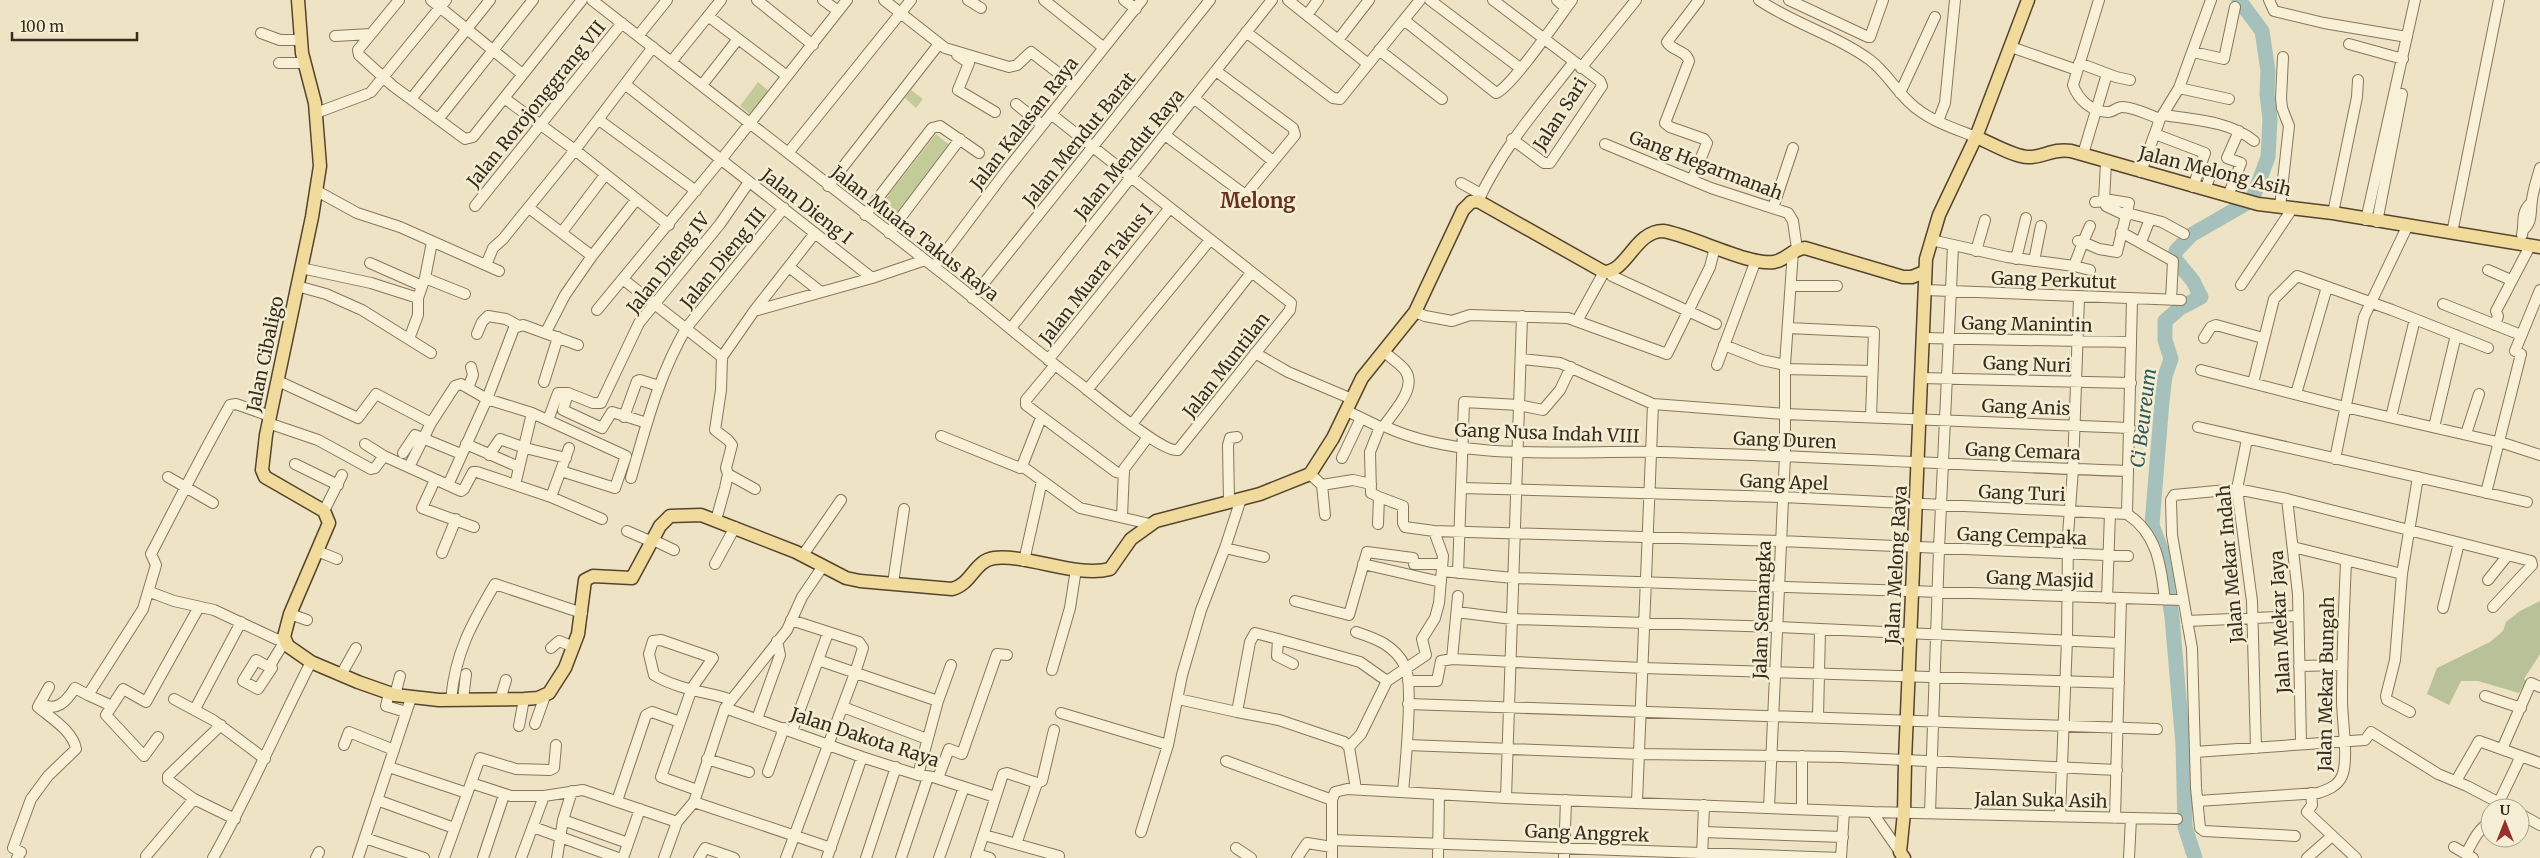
<svg xmlns="http://www.w3.org/2000/svg" width="2540" height="858" font-family="Merriweather,serif">
<rect width="100%" height="100%" fill="#eee4c5"/>
<path fill="#c3cc99" d="M758,82L769,91L751,115L740,106Z
M911,90L923,99L916,108L905,98Z
M936,134L952,147L891,223L876,211Z"/>
<path fill="#b9c198" d="M2540,601V654L2524,679L2526,681L2519,693L2478,681H2461L2449,705L2427,694L2437,668L2490,642L2503,631L2506,622L2520,611Z"/>
<g fill="none" stroke-linecap="round" stroke-linejoin="round">
<path stroke="#a6c1bb" stroke-width="15" d="M2195,858L2185,827L2183,745L2172,617L2162,552L2152,525L2162,401L2165,376L2171,359L2165,340V321L2180,308L2201,297L2193,281L2174,258L2176,251L2191,235L2252,200L2268,157L2270,119L2267,94L2268,71L2262,31L2239,0"/>
<defs>
<path id="minor" d="M399,0L358,50L359,55L393,86L465,139L473,137L582,0
M431,0L521,73
M592,0C708,90 822,180 938,270C985,306 1029,346 1076,381C1094,394 1161,453 1178,450L1290,310L1291,303L1051,114
M757,0L813,45
M823,0L838,11
M884,0L945,48L1009,67L1017,65L1031,52L1074,85
M968,0L981,8
M1044,0L1104,48
M1124,0L1136,9
M1288,0L1368,64
M1430,0L1520,68
M1493,0L1600,81L1602,86L1550,163H1544L1512,139
M1557,0L1566,8
M1759,0C1794,24 1836,35 1870,60C1885,71 1895,89 1909,102C1927,120 1953,128 1976,137
M1789,0L1868,37H1870L1883,0
M2099,0L2073,85C2078,99 2091,112 2108,112C2113,112 2117,107 2122,107C2134,107 2149,115 2160,119
M2269,0L2274,11L2324,23L2407,37
M1307,15L1318,0
M708,16L787,76
M1404,20L1496,93C1511,88 1560,16 1572,0
M1246,32L1333,98L1340,99L1420,0
M261,33L280,40H300
M335,36L371,34
M638,36L667,0
M1338,40L1369,0
M2349,44L2403,59
M2011,47L2077,70
M1379,50L1442,99
M2193,52L2224,59L2235,7
M957,55L969,63L958,90L995,112
M671,62L721,0
M279,63H304
M2079,63L2116,77L2130,80
M1581,68L1636,0
M626,85L872,278
M702,85L738,39
M2179,88L2229,99
M371,92L446,0
M1900,93L1935,17
M504,98L575,150L669,225
M411,99L490,0
M1195,99L1273,161
M1016,104L1042,125
M316,113L367,94
M2164,115C2194,120 2230,121 2254,141
M440,117L533,0
M599,120L696,191
M1938,121L1945,103L1955,0
M2155,134L2205,153L2193,187
M1165,135L1244,194L1248,192L1295,135L1293,128L1216,71
M1605,144L1711,188L1788,213L1793,221L1797,249
M788,153L911,0
M2083,154L2107,74
M2141,172L2160,119L2179,88L2211,0
M1692,180L1707,143L1704,139L1670,127L1665,123L1689,61C1686,50 1672,51 1667,42L1699,0
M1461,183L1481,194
M828,186L939,44
M2205,189L2213,169
M317,191L357,213L400,227L499,271
M2228,196L2241,163L2227,158L2239,131
M1478,201C1504,146 1536,110 1573,63
M2104,201L2106,162
M2095,202L2104,201L2106,206L2127,216
M475,206L622,23
M2280,207L2289,126L2282,108L2281,98L2283,57
M529,208L592,256
M1773,208L1793,148
M2127,213L2162,222L2184,234
M2333,213L2357,97L2358,80
M865,215L932,128L940,126L979,153
M2366,220L2415,0
M2377,222L2402,94
M2523,230C2533,222 2530,211 2532,200C2533,190 2537,179 2540,168
M562,232L605,175
M2121,232L2173,261L2171,300
M889,233L960,139
M2452,233L2499,0
M2522,235C2525,223 2520,213 2531,203
M1931,240L2007,257L2074,266L2090,270
M2078,241L2083,242L2090,226
M2141,242L2150,219
M1976,251L1985,220
M2016,259L2026,218
M2034,261L2041,226
M370,263L422,286
M486,265L493,248L503,239L575,150L653,47
M2074,266L2083,242L2099,249L2117,252L2129,203L2104,199
M789,267L821,292
M934,267L1006,171L1142,0
M301,268L371,283L418,298
M2488,270L2511,280
M1609,272L1612,276L1716,324
M425,278L465,294
M624,280L722,357L721,390L715,430L728,440L732,445L726,468L728,474L725,488L716,520
M2241,285L2292,209
M297,286L326,294L362,310L431,353
M1791,286H1837
M1925,290L2181,300
M972,298L1210,0
M2443,304L2521,335
M597,310L724,156L847,0
M754,311L872,278L925,260
M1415,312L1425,316L1452,321L1470,315L1568,318L1667,354L1710,267L1715,247
M1577,321L1604,272
M2495,325L2498,316L2496,311L2530,246
M1011,328L1272,0
M1788,328L1874,332L1871,417
M546,332L565,295L592,256L636,200
M477,334L482,322L488,316L506,319L517,325
M1923,338L2131,342
M2204,338L2211,327L2216,325L2263,338
M409,339L418,315V298L425,278L432,242
M1724,345L1762,360L1785,365
M1255,353L1288,372L1352,399
M722,357L754,311L815,233
M1522,359L1560,363L1653,404L1785,414L2130,428
M1048,360L1169,209
M1055,365L1026,400V405L1116,472L1124,474
M1717,365L1756,260
M1785,369L1872,371
M2201,370L2345,407L2506,444L2540,455
M1921,378L2131,383
M278,381L358,418L376,394L431,423
M544,382L558,337
M2253,383L2274,299L2297,276L2392,310L2488,348
M468,388L473,375L471,367
M1087,390L1210,240
M2296,394L2327,287
M1347,411L1380,427
M532,413L626,456L615,488L561,471
M624,417L637,381L640,380L659,386
M2391,417L2415,319
M1041,418L1022,466L1080,508L1150,524
M548,420L558,393H568
M268,423L318,440L371,469L375,468L384,456
M647,423L612,412L602,428L563,410L568,393L593,403H601L639,323L720,224L749,182
M1132,424L1251,273
M1384,426C1462,463 1574,450 1660,452C1816,456 1971,466 2127,471
M2198,427L2527,502
M2434,427L2456,335
M2466,434L2479,394
M941,436L1020,468L1022,466
M2247,439L2237,489L2252,601L2256,748
M365,444L384,456L461,491L464,489L473,472H477L551,497L602,519
M466,444L519,467
M403,453L415,435L461,454
M489,455L500,439L525,448L566,458
M1342,458L1361,418
M2335,459L2364,317L2407,227
M295,464L338,485
M409,467L431,423L455,386L461,384L487,399L514,328L523,325L578,345
M728,474L755,489
M1310,474L1322,485L1325,515
M168,477L213,503
M631,478C646,426 659,374 687,327L784,208
M435,480L422,508L474,527
M448,485L487,399L532,413L515,485
M1322,485L1353,480L1371,484
M1462,488L1783,497L2127,514
M2486,493L2521,354L2515,351L2540,290
M551,497L569,448
M1379,497L1403,506V523L1405,527L1434,531L1780,541L2128,556
M2287,499L2298,594L2301,743
M1229,502L1228,445L1230,438L1237,437
M324,511L342,475
M2127,514L2132,299
M2127,514C2158,534 2161,567 2165,600
M1122,517L1124,469L1148,437
M1378,524L1379,497L1371,493L1370,452L1380,427L1384,426C1393,412 1418,388 1405,370C1399,363 1390,357 1383,351
M627,531L650,541
M651,539L674,550
M2293,547L2402,574
M1225,548L1264,557
M317,551L337,559
M442,553L456,519
M803,555L841,500
M1024,561L1042,481
M715,564L735,527
M1363,564L1441,582
M1442,571L1513,578L2183,600
M1458,573L1464,402L1519,405L1543,410L1560,390L1571,367
M2488,580L2508,555
M893,583L904,509
M150,592L174,601L214,610L276,639L285,640
M1458,596L1452,659L1643,668L2119,683
M2107,598L2110,513
M1295,601L1349,615L1367,552L1413,558L1414,564H1442
M199,607L146,702L123,689L112,706L88,695L143,609L156,565L151,554C177,504 202,454 230,405L236,404L270,416
M2443,608L2459,543
M1457,612L1512,619L1778,627L2119,643
M290,614L307,620
M2187,621L2298,616
M1356,632C1377,639 1394,645 1405,666C1414,682 1405,770 1403,792
M1278,639L1360,662L1387,681
M551,648L559,641L574,647
M818,660L938,701L918,775
M2299,666L2342,665
M269,667L272,668L258,689L243,681L256,660L269,667L285,641
M1052,670L1070,608L1076,569
M341,675L356,648
M1408,681H1437L1441,661L1452,659
M389,693L386,706L406,712
M395,695L400,676
M2485,696L2521,708
M174,699L213,720L265,759
M1178,699L1237,712L1250,642L1255,633L1278,639L1277,656L1293,664
M451,700C455,653 472,623 495,584L582,613
M463,700L466,674
M500,700L506,680
M938,701L951,665
M40,703C56,713 66,702 75,688L88,695
M1408,704L2157,729
M112,706L106,715L144,756L158,737
M843,707L927,739
M725,708L862,757L918,775L933,777L995,797
M195,709L241,622
M1237,712L1279,720L1344,742L1349,747L1356,789
M2410,712L2387,700L2386,696L2395,660L2402,574L2418,477
M1061,713L1168,745
M1818,717L1820,630
M757,719L780,655L777,641
M535,724L545,696
M221,725L168,776V780L194,799L235,819
M519,726L524,699
M792,731L828,633
M344,745L349,732L394,750
M1407,745L1640,754L1841,757L2117,770
M1349,747L1361,734L1387,681L1426,655L1422,639L1435,618L1439,603L1443,556L1434,531
M2502,749L2531,683L2540,687
M2195,752L2365,740L2371,732L2438,774L2467,786L2509,808
M707,759L749,772
M1226,761L1332,800
M389,767L467,793
M768,772L784,728
M938,778L949,749L962,754L997,654L1007,655
M2456,781L2479,741L2540,763
M471,783L511,796H544L583,790L677,822
M1037,783L1042,781L1054,730
M697,790L661,777L692,688L713,658L661,640L653,641L649,654L654,675C675,688 704,692 726,698L730,700
M2311,793L2312,805L2307,812L2356,858
M1506,798L1522,316
M377,800L454,828
M617,801L646,715L652,712L680,722
M2198,801L2318,793C2327,790 2338,786 2342,776C2349,759 2342,720 2342,700C2342,654 2344,608 2346,562
M694,802L831,848
M1637,802L1653,404
M2499,802L2521,756
M1769,808L1785,456V365L1793,251
M1802,809V756
M1872,812L1900,852
M1930,813L1939,549L1953,246
M2520,814L2540,825
M2060,816L2067,640L2068,535L2073,469L2079,298
M2115,818L2121,599
M563,820L628,843
M533,827L618,858
M1141,832L1168,745L1182,675L1201,610L1225,548L1241,499
M1703,832L1843,837
M984,835L1059,856
M2295,836L2204,831L2200,828L2196,788L2192,648L2172,535L2171,500L2174,495L2237,489L2287,499L2531,561L2532,565L2493,607
M365,838L424,858
M1332,840L1841,858
M1016,844L1037,783
M2454,847L2466,854
M1236,848L1251,858
M977,854L990,858
M146,856L194,799
M17,858L21,852L13,848L31,799L48,776L76,749C73,731 51,718 38,707L49,687
M213,858C249,794 278,727 311,662
M316,858L319,852
M358,858L411,698
M444,858L480,758L516,769L550,770L554,768L556,745
M483,858L504,795
M521,858L544,796
M557,858L563,820L572,791
M623,858L640,809
M664,858L677,822L694,802L725,708L787,630L802,597L823,566
M699,858L705,848L734,858
M786,858L855,673L863,648L859,642L791,620
M827,858L862,757
M866,858L896,767
M901,858L928,777
M939,858L964,787
M976,858L1003,774L1007,773L1037,783
M1297,858L1307,843L1332,847
M1332,858V800L1335,792L1347,789L1506,798L1872,812L2177,819
M1438,858L1439,794
M1564,858L1566,800
M1702,858L1704,805
M1841,858L1844,811
M2129,858L2131,818
M2307,858L2332,836
M2473,858L2466,854C2473,841 2478,829 2490,822"/>
<path id="major" d="M298,0L302,53L315,103L320,166L312,217L266,435L262,470L265,477L324,511L329,523L290,614L284,637L288,646L311,662L358,682L395,695L439,700L524,699L538,698L549,693L565,668L578,634L585,580L593,576L632,578L660,526L670,516L701,515L796,552L846,578L860,581L952,589C972,584 974,561 994,558C1027,554 1077,578 1110,569L1131,539L1156,521L1260,494L1310,474L1333,438L1362,378L1415,312L1463,210L1471,202L1478,201L1604,272C1627,272 1635,231 1663,231C1691,235 1749,266 1774,262C1786,260 1792,249 1805,248L1903,277H1912L1924,272
M1976,137C1989,142 2014,157 2028,157C2043,158 2052,148 2071,151L2258,204L2333,213L2540,247
M1904,858L1900,852L1904,813L1905,761L1926,259L1939,215L1976,137L2028,0"/>
</defs>
<use href="#minor" stroke="#88765b" stroke-width="12"/>
<use href="#major" stroke="#56442f" stroke-width="15"/>
<use href="#minor" stroke="#f8f1d8" stroke-width="10"/>
<use href="#major" stroke="#f0db9d" stroke-width="12"/>
</g>
<g text-anchor="middle" dominant-baseline="central" stroke-width="5" stroke-linejoin="round" paint-order="stroke">
<g font-size="18" fill="#382d1f" stroke="#f5eed4">
<text transform="translate(536 104) rotate(-51)">Jalan Rorojonggrang VII</text>
<text transform="translate(1560 114) rotate(-57)">Jalan Sari</text>
<text transform="translate(1024 123) rotate(-52)">Jalan Kalasan Raya</text>
<text transform="translate(1079 139) rotate(-51)">Jalan Mendut Barat</text>
<text transform="translate(1129 154) rotate(-51)">Jalan Mendut Raya</text>
<text transform="translate(1706 165) rotate(21)">Gang Hegarmanah</text>
<text transform="translate(2215 171) rotate(14)">Jalan Melong Asih</text>
<text transform="translate(807 206) rotate(38)">Jalan Dieng I</text>
<text transform="translate(915 233) rotate(38)">Jalan Muara Takus Raya</text>
<text transform="translate(723 258) rotate(-51)">Jalan Dieng III</text>
<text transform="translate(668 263) rotate(-52)">Jalan Dieng IV</text>
<text transform="translate(1096 274) rotate(-52)">Jalan Muara Takus I</text>
<text transform="translate(2054 280) rotate(2)">Gang Perkutut</text>
<text transform="translate(2027 324) rotate(1)">Gang Manintin</text>
<text transform="translate(265 354) rotate(-78)">Jalan Cibaligo</text>
<text transform="translate(2027 364) rotate(2)">Gang Nuri</text>
<text transform="translate(1226 365) rotate(-52)">Jalan Muntilan</text>
<text transform="translate(2026 407) rotate(2)">Gang Anis</text>
<text transform="translate(1547 433) rotate(2)">Gang Nusa Indah VIII</text>
<text transform="translate(1785 440) rotate(2)">Gang Duren</text>
<text transform="translate(2023 451) rotate(2)">Gang Cemara</text>
<text transform="translate(1784 482) rotate(2)">Gang Apel</text>
<text transform="translate(2022 493) rotate(2)">Gang Turi</text>
<text transform="translate(2022 536) rotate(2)">Gang Cempaka</text>
<text transform="translate(2230 564) rotate(-95)">Jalan Mekar Indah</text>
<text transform="translate(1896 565) rotate(-87)">Jalan Melong Raya</text>
<text transform="translate(2040 579) rotate(2)">Gang Masjid</text>
<text transform="translate(1762 610) rotate(-88)">Jalan Semangka</text>
<text transform="translate(2280 622) rotate(-93)">Jalan Mekar Jaya</text>
<text transform="translate(2326 684) rotate(-89)">Jalan Mekar Bungah</text>
<text transform="translate(865 737) rotate(18)">Jalan Dakota Raya</text>
<text transform="translate(2041 800) rotate(1)">Jalan Suka Asih</text>
<text transform="translate(1587 833) rotate(2)">Gang Anggrek</text>
</g>
<g font-size="19" font-style="italic" fill="#2e5858" stroke="#f5eed4">
<text transform="translate(2143 418) rotate(-83)">Ci Beureum</text>
</g>
<g font-size="20" font-weight="bold" fill="#64321f" stroke="#f5eed4">
<text x="1258" y="200">Melong</text>
</g>
</g>
<g transform="translate(2505 823)"><circle r="24" fill="#f5eed4" stroke="#a9a18c"/>
<path d="M0-4L9 19L0 12L-9 19Z" fill="#96322c"/>
<text y="-8" font-size="14" font-weight="bold" text-anchor="middle" fill="#382d1f">U</text>
</g>
<path d="M12 32v8h125v-8" fill="none" stroke="#382d1f" stroke-width="2.5"/>
<text x="20" y="32" font-size="15" fill="#382d1f" stroke="#f5eed4" stroke-width="4" paint-order="stroke">100 m</text>
</svg>
